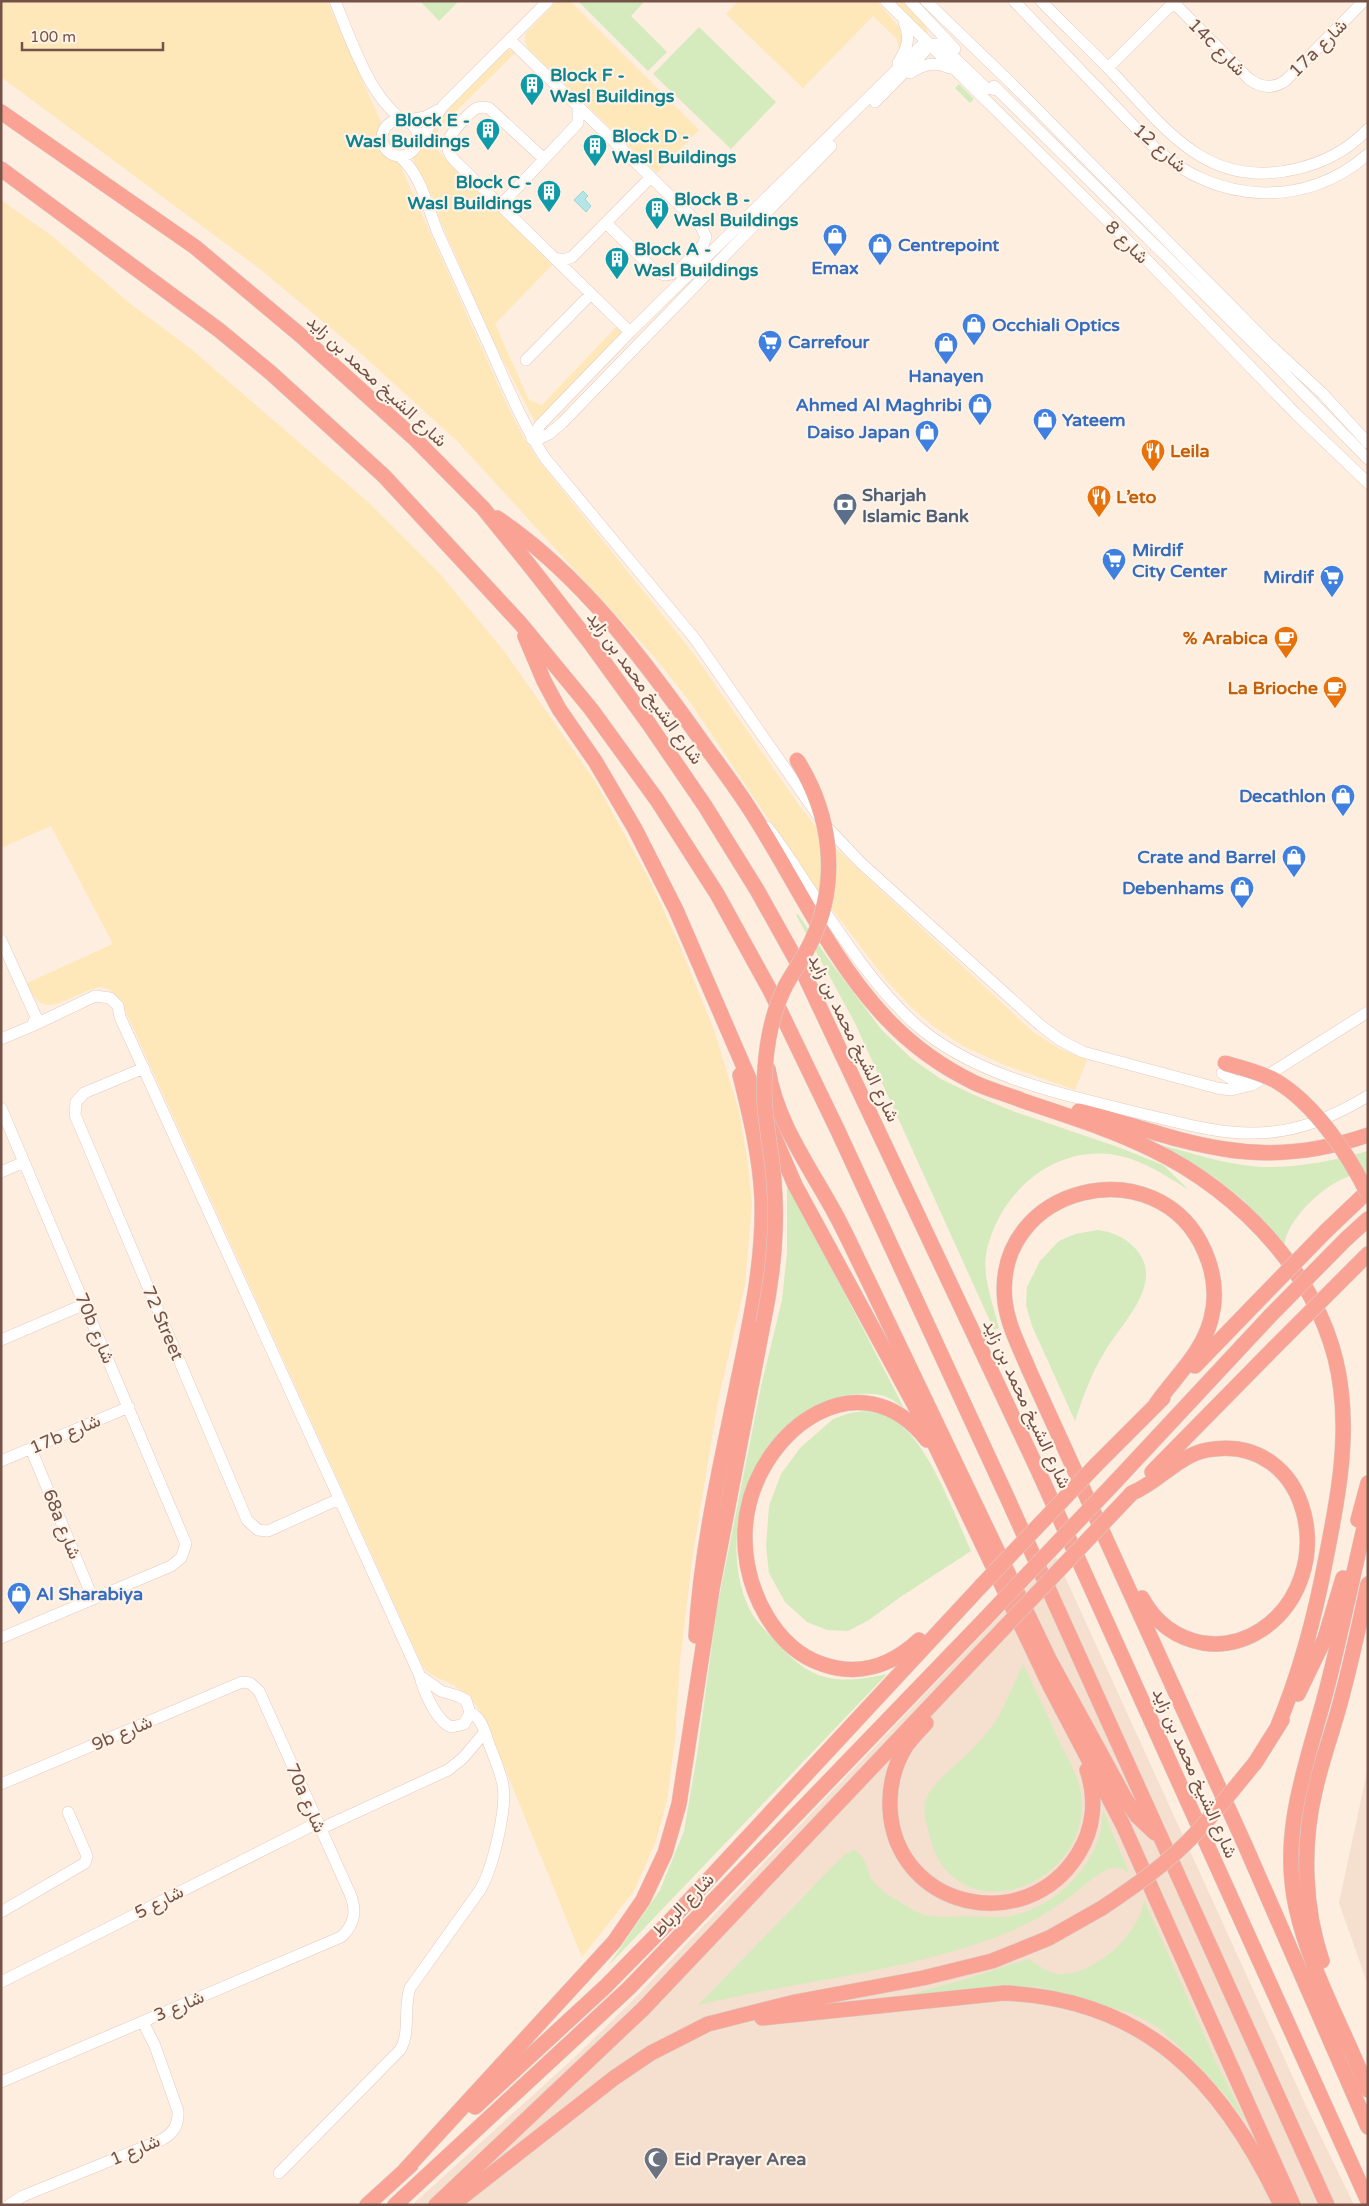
<svg xmlns="http://www.w3.org/2000/svg" width="1369" height="2206" font-family="'Varela Round',Vazirmatn,sans-serif">
<rect width="100%" height="100%" fill="#fdeee0"/>
<path fill="#f5dfce" d="M1056,1557L1307,2108L1354,2205H412L575,2057L630,2003Z
M1368,1767V1985L1339,1903Z"/>
<path fill="#d5ebbe" d="M420,1H459L439,21Z
M578,1H645L631,16L667,52L648,71Z
M699,27L776,102L731,149L653,74Z
M959,84L974,99L970,103L955,88Z
M798,914L829,960L881,1029L912,1059L941,1079L974,1095L1015,1112L1118,1147L1163,1165L1189,1190C1168,1177 1144,1161 1120,1156C1058,1142 1001,1190 987,1249C981,1275 993,1303 999,1328L994,1330L855,1023L796,915Z
M1157,1144C1192,1153 1226,1165 1262,1167C1298,1168 1333,1161 1368,1151V1172C1336,1173 1296,1209 1286,1237C1284,1242 1285,1248 1285,1253C1273,1235 1260,1216 1244,1201C1219,1178 1188,1159 1157,1144Z
M787,1182L904,1408C898,1404 891,1398 884,1396C864,1390 831,1396 814,1407C807,1411 801,1419 794,1424C772,1444 758,1457 747,1486C733,1524 732,1572 749,1608C755,1621 768,1633 778,1644C812,1682 837,1685 887,1674L608,1966L660,1890L684,1831L697,1755L717,1608L762,1382L782,1300L787,1253Z
M1098,1230C1113,1232 1124,1237 1135,1248C1167,1283 1121,1323 1104,1353C1091,1374 1083,1397 1075,1421L1032,1326L1026,1305L1027,1287L1040,1261L1059,1241L1075,1234Z
M865,1411C879,1413 893,1417 903,1427C932,1453 955,1515 971,1551L899,1598L869,1620L848,1631L827,1630L807,1622L785,1602L769,1573L766,1546L769,1506L781,1474L800,1448L833,1419L850,1413Z
M1023,1664C1035,1689 1047,1714 1058,1739C1068,1760 1083,1782 1082,1806C1080,1894 950,1931 929,1834C927,1825 923,1814 925,1804C927,1788 949,1771 960,1761C972,1750 992,1729 999,1715C1008,1699 1015,1681 1023,1664Z
M1103,1810L1129,1873C1124,1870 1118,1866 1112,1868C1096,1872 1082,1889 1068,1898C1050,1911 1029,1924 1009,1932C910,1972 801,1980 698,2005L844,1855L853,1850C867,1855 866,1870 873,1881C882,1893 903,1904 917,1912C932,1920 953,1916 970,1916C981,1916 993,1918 1004,1917C1048,1911 1085,1878 1099,1837C1102,1829 1102,1819 1103,1810Z
M1144,1900L1217,2064L1246,2122L1222,2091L1176,2044L1156,2026L1133,2014L1038,1987L1004,1986L897,1998L963,1980L1028,1959C1037,1964 1049,1974 1059,1974C1094,1976 1140,1934 1144,1900Z"/>
<path fill="#fee7b9" d="M1,1H327L507,405L524,438L539,461L693,653L801,808L826,839L1033,1032L1060,1049L1087,1060L1075,1090L1002,1064L963,1046L933,1026L911,1007L886,980L801,868L690,702L656,659L457,441L357,350L260,269L1,77Z
M557,1H570L699,130L657,173L528,49L525,42V34Z
M738,1H877L903,32L904,40L899,51L897,39L873,16L803,88L726,14Z
M892,1H905C913,10 932,23 926,35Z
M508,49L516,52L438,129L434,144L437,150L552,265L495,324L529,400L542,405L617,326L627,334L536,424L493,341L408,147L502,51Z
M1,200L52,236L128,302L191,349L368,502L440,574L504,651L595,781L649,879L680,946L714,1030L739,1111L748,1164L752,1205L745,1285L718,1401L693,1553L680,1661L675,1739L667,1800L656,1841L634,1891L582,1957L484,1717C476,1704 467,1693 453,1685C442,1679 431,1677 423,1667L124,1008C119,1001 114,991 106,988C99,986 93,989 87,991C59,1002 41,1019 27,983L113,944L51,826L1,848Z"/>
<path fill="#b4e5e7" stroke="#9ad6d9" d="M583,191L588,196L585,199L591,206L586,212L574,200Z"/>
<g fill="none" stroke-linecap="round" stroke-linejoin="round">
<defs>
<path id="minor" d="M335,1C351,40 369,96 403,120
M886,1L1143,256L1295,413L1368,483
M910,1L955,49
M926,1L1012,84L1269,344L1322,393L1368,443
M1014,1L1156,149C1216,203 1305,210 1368,154
M1041,1C1063,24 1086,45 1108,68C1163,125 1205,191 1296,169C1323,163 1348,150 1368,129
M1172,1L1249,79C1261,88 1273,89 1285,81L1364,1
M510,40L700,225L706,237L703,245L679,270C670,276 663,277 654,270L606,223
M898,63C907,49 911,38 904,22
M1108,68L1175,1
M910,73C924,64 934,61 950,68
M994,86L1283,372L1368,459
M875,102L926,50
M382 138a18 18 0 1 1 36 0a18 18 0 1 1-36 0Z
M404,121L425,117L438,110
M417,144L443,106L548,1
M399,156C422,175 427,207 438,233C456,273 474,312 492,352C508,388 523,425 545,458L695,639L824,824L860,862L1040,1025L1060,1040L1083,1052L1217,1088L1231,1090L1252,1085L1368,1012
M544,159L489,108C485,107 481,107 477,108C470,111 450,134 448,141C446,148 449,154 454,160L630,332
M500,206L578,123V105
M555,258L564,260L572,257L651,177
M526,360L591,294
M532,439L540,425L630,332L921,46L936,44L942,46L986,88L998,90
M534,441L549,434L562,423L831,146
M767,827C784,848 797,870 812,892C842,937 874,986 914,1023C975,1078 1070,1096 1147,1115C1182,1123 1218,1134 1255,1133C1296,1133 1333,1117 1368,1096
M1,940L36,1017L32,1026L1,1039
M32,1026L95,996L110,998L118,1006L120,1017L420,1676
M144,1068L84,1093L76,1102L75,1115L247,1520L258,1530L268,1531L339,1499
M1222,1073L1236,1082L1249,1077
M1,1108L186,1544L181,1558L171,1566L1,1638
M1,1172L24,1162
M1,1340L85,1304
M31,1449L93,1599
M1,1461L129,1407
M420,1676L441,1691L458,1696L466,1700L470,1713L464,1724L452,1727C437,1723 423,1690 420,1676Z
M1,1784L242,1682L250,1683L259,1691L351,1896C357,1912 354,1925 341,1937L1,2082
M320,1829L448,1770L463,1758L485,1732
M1,1912L85,1863L87,1856L68,1812
M1,1982L317,1823
M279,2173L400,2050C411,2032 403,2008 410,1988L480,1890C493,1868 507,1809 503,1785C500,1770 493,1755 488,1741C484,1730 481,1717 470,1713
M9,2205L23,2196L161,2140C173,2134 179,2125 178,2111L155,2046L143,2022"/>
<path id="highway" d="M1,112L195,247L299,334L415,439L483,508L530,566L591,644L649,724L705,806L757,890L805,976L1037,1468L1368,2201
M1,169L219,330L271,373L384,476L520,623L591,709L657,800L717,894L771,992L838,1131L1006,1495L1327,2205
M497,518C579,573 641,656 698,736C715,760 733,783 749,808C794,877 828,956 885,1017C911,1045 942,1067 975,1083C990,1090 1006,1094 1021,1100C1064,1115 1108,1128 1149,1148C1243,1192 1329,1284 1341,1390C1348,1446 1337,1503 1326,1558C1315,1617 1300,1673 1277,1728
M525,636L544,681L559,709L595,761L635,829L676,910L795,1185L927,1428L1050,1686L1123,1825L1293,2205
M768,1069C776,1120 807,1163 832,1208C844,1229 854,1252 865,1274L1049,1659L1126,1800L1137,1816L1155,1833
M1079,1111C1127,1122 1175,1142 1224,1149C1272,1157 1322,1151 1368,1135
M1326,1231L1368,1191
M1346,1239L1368,1219
M1355,1267L1368,1254
M1195,1366L1255,1304
M1156,1404C1175,1377 1203,1352 1211,1319C1217,1297 1214,1273 1205,1252C1159,1145 992,1185 1005,1302C1008,1326 1020,1348 1029,1370L1245,1845L1368,2127
M1096,1465L1163,1398
M1152,1472L1272,1350
M1117,1480L1269,1317
M1132,1493C1159,1482 1177,1456 1207,1450C1312,1431 1342,1577 1261,1630C1244,1641 1224,1646 1203,1643C1176,1638 1155,1622 1142,1598
M1368,1511C1354,1570 1342,1629 1327,1688C1308,1761 1279,1830 1296,1907C1310,1971 1344,2029 1368,2090
M1358,1520L1368,1483
M696,1636C701,1546 722,1459 740,1371C752,1314 764,1256 762,1198C760,1156 750,1115 740,1075
M919,1640C891,1666 858,1677 822,1664C798,1656 779,1637 766,1615C748,1584 741,1548 747,1513C762,1428 860,1356 927,1440
M1298,1694L1325,1638L1343,1578
M926,1723C920,1730 912,1738 906,1746C895,1764 889,1786 890,1808C895,1909 1026,1938 1078,1854C1094,1829 1097,1798 1087,1770
M1255,1763L1282,1720
M1322,1961C1304,1908 1302,1845 1315,1791C1322,1759 1334,1728 1342,1696C1352,1659 1360,1621 1368,1584
M762,2018L1004,1993C1147,1999 1223,2082 1281,2205
M475,2107L605,1987L669,1922L982,1585
M405,2170L614,1942L643,1900L665,1853L679,1804L712,1589L763,1324
M367,2205L411,2165
M395,2205L629,1988L985,1619
M436,2205L643,2009L1003,1629
M452,2205L614,2078L651,2053L708,2024L795,2002L923,1978L992,1961L1049,1938L1102,1908"/>
</defs>
<use href="#minor" stroke="#e3cbbf" stroke-width="12"/>
<use href="#highway" stroke="#d8cfcb" stroke-width="16"/>
<use href="#minor" stroke="#fff" stroke-width="11"/>
<use href="#highway" stroke="#faa394" stroke-width="15"/>
<defs>
<path id="highway-bridge" d="M1225,1063C1241,1068 1260,1072 1276,1081C1315,1104 1348,1154 1368,1194
M1255,1304L1326,1231
M1269,1317L1346,1239
M763,1324C773,1277 778,1230 774,1181C771,1144 761,1107 765,1069C767,1039 772,1012 786,985C794,970 805,956 812,940C840,880 831,814 797,760
M1272,1350L1355,1267
M982,1585L1096,1465
M985,1619L1117,1480
M1003,1629L1132,1493
M1102,1908C1135,1886 1168,1863 1195,1834C1216,1812 1235,1787 1255,1763"/>
</defs>
<use href="#highway-bridge" stroke="#d8cfcb" stroke-width="16" stroke-linecap="butt"/>
<use href="#highway-bridge" stroke="#faa394" stroke-width="15"/>
</g>
<defs>
<symbol id="building-pin" viewBox="-11 -11 22 30"><path d="M0 17L-7.5 6A9.5 9.5 0 1 1 7.5 6Z" fill="#0f9aa8" stroke="#fff3e7"/><path d="M-4-6H4V6H1V3H-1V6H-4ZM-2.5-4.3h1.7v1.8h-1.7ZM.8-4.3h1.7v1.8H.8ZM-2.5-1h1.7V.8h-1.7ZM.8-1h1.7V.8H.8Z" fill="#fff"/></symbol>
<symbol id="shop-pin" viewBox="-11 -11 22 30"><path d="M0 17L-7.5 6A9.5 9.5 0 1 1 7.5 6Z" fill="#3f7fe0" stroke="#fff3e7"/><path d="M-5-2.5h2.3a2.7 3.5 0 0 1 5.4 0H5L5.5 6h-11ZM-1.5-2.5h3a1.5 2.3 0 0 0-3 0Z" fill="#fff"/></symbol>
<symbol id="supermarket-pin" viewBox="-11 -11 22 30"><path d="M0 17L-7.5 6A9.5 9.5 0 1 1 7.5 6Z" fill="#3f7fe0" stroke="#fff3e7"/><path d="M-6-5.5h2.5l.6 2H6L4.5 2H-2.5L-4.4-4H-6ZM-1.5 3.2a1.3 1.3 0 1 0 .1 0ZM3 3.2a1.3 1.3 0 1 0 .1 0Z" fill="#fff"/></symbol>
<symbol id="restaurant-pin" viewBox="-11 -11 22 30"><path d="M0 17L-7.5 6A9.5 9.5 0 1 1 7.5 6Z" fill="#e8710a" stroke="#fff3e7"/><path d="M-5-6h1v4h1v-4h1v4h1v-4h1v5L-1.5 .5V6h-2V.5L-5-1ZM5-6V6H3V1.5H1.5Q1.5-4 5-6Z" fill="#fff"/></symbol>
<symbol id="bank-pin" viewBox="-11 -11 22 30"><path d="M0 17L-7.5 6A9.5 9.5 0 1 1 7.5 6Z" fill="#5c6f8a" stroke="#fff3e7"/><path d="M-6-4H6V4H-6ZM0-2.3a2.3 2.3 0 1 0 0 4.6a2.3 2.3 0 1 0 0-4.6Z" fill="#fff"/></symbol>
<symbol id="cafe-pin" viewBox="-11 -11 22 30"><path d="M0 17L-7.5 6A9.5 9.5 0 1 1 7.5 6Z" fill="#e8710a" stroke="#fff3e7"/><path d="M-5.5-4.5H6V0H3Q3 3.5 0 3.5H-2.5Q-5.5 3.5-5.5 0ZM3-3.2v2h1.7v-2ZM-6 4.5H4V6H-6Z" fill="#fff"/></symbol>
<symbol id="mosque-pin" viewBox="-11 -11 22 30"><path d="M0 17L-7.5 6A9.5 9.5 0 1 1 7.5 6Z" fill="#6b7280" stroke="#fff3e7"/><path d="M3.5-4.9A6 6 0 1 0 3.5 4.9A5 5 0 1 1 3.5-4.9Z" fill="#fff"/></symbol>
</defs>
<g fill-rule="evenodd">
<use href="#building-pin" x="518" y="71" width="28" height="38"/>
<use href="#building-pin" x="474" y="116" width="28" height="38"/>
<use href="#building-pin" x="581" y="132" width="28" height="38"/>
<use href="#building-pin" x="535" y="178" width="28" height="38"/>
<use href="#building-pin" x="643" y="195" width="28" height="38"/>
<use href="#shop-pin" x="821" y="222" width="28" height="38"/>
<use href="#shop-pin" x="866" y="231" width="28" height="38"/>
<use href="#building-pin" x="603" y="245" width="28" height="38"/>
<use href="#shop-pin" x="960" y="311" width="28" height="38"/>
<use href="#supermarket-pin" x="756" y="328" width="28" height="38"/>
<use href="#shop-pin" x="932" y="330" width="28" height="38"/>
<use href="#shop-pin" x="966" y="391" width="28" height="38"/>
<use href="#shop-pin" x="1031" y="406" width="28" height="38"/>
<use href="#shop-pin" x="913" y="418" width="28" height="38"/>
<use href="#restaurant-pin" x="1139" y="437" width="28" height="38"/>
<use href="#restaurant-pin" x="1085" y="483" width="28" height="38"/>
<use href="#bank-pin" x="831" y="491" width="28" height="38"/>
<use href="#supermarket-pin" x="1100" y="546" width="28" height="38"/>
<use href="#supermarket-pin" x="1318" y="563" width="28" height="38"/>
<use href="#cafe-pin" x="1272" y="624" width="28" height="38"/>
<use href="#cafe-pin" x="1321" y="674" width="28" height="38"/>
<use href="#shop-pin" x="1329" y="782" width="28" height="38"/>
<use href="#shop-pin" x="1280" y="843" width="28" height="38"/>
<use href="#shop-pin" x="1228" y="874" width="28" height="38"/>
<use href="#shop-pin" x="5" y="1580" width="28" height="38"/>
<use href="#mosque-pin" x="642" y="2145" width="28" height="38"/>
</g>
<g text-anchor="middle" dominant-baseline="central" stroke-width="4.5" stroke-linejoin="round" paint-order="stroke">
<g font-size="18" fill="#745247" stroke="#fff3e7">
<text transform="translate(1217 47) rotate(45)">14c شارع</text>
<text transform="translate(1318 48) rotate(-45)">17a شارع</text>
<text transform="translate(1160 148) rotate(41)">شارع 12</text>
<text transform="translate(1127 242) rotate(45)">شارع 8</text>
<text transform="translate(377 381) rotate(43)">شارع الشيخ محمد بن زايد</text>
<text transform="translate(645 688) rotate(54)">شارع الشيخ محمد بن زايد</text>
<text transform="translate(854 1038) rotate(64)">شارع الشيخ محمد بن زايد</text>
<text transform="translate(163 1323) rotate(67)">72 Street</text>
<text transform="translate(95 1328) rotate(67)">70b شارع</text>
<text transform="translate(1027 1404) rotate(65)">شارع الشيخ محمد بن زايد</text>
<text transform="translate(65 1434) rotate(-23)">17b شارع</text>
<text transform="translate(62 1524) rotate(68)">68a شارع</text>
<text transform="translate(122 1733) rotate(-23)">9b شارع</text>
<text transform="translate(1195 1773) rotate(66)">شارع الشيخ محمد بن زايد</text>
<text transform="translate(306 1798) rotate(66)">70a شارع</text>
<text transform="translate(159 1902) rotate(-27)">شارع 5</text>
<text transform="translate(683 1905) rotate(-46)">شارع الرباط</text>
<text transform="translate(179 2006) rotate(-23)">شارع 3</text>
<text transform="translate(135 2150) rotate(-23)">شارع 1</text>
</g>
<g font-size="18" font-weight="bold" fill="#0d838f" stroke="#fff3e7" text-anchor="start">
<text x="550" y="75">Block F -<tspan x="550" dy="21">Wasl Buildings</tspan></text>
<text x="470" y="120" text-anchor="end">Block E -<tspan x="470" dy="21">Wasl Buildings</tspan></text>
<text x="612" y="136">Block D -<tspan x="612" dy="21">Wasl Buildings</tspan></text>
<text x="532" y="182" text-anchor="end">Block C -<tspan x="532" dy="21">Wasl Buildings</tspan></text>
<text x="674" y="199">Block B -<tspan x="674" dy="21">Wasl Buildings</tspan></text>
<text x="634" y="249">Block A -<tspan x="634" dy="21">Wasl Buildings</tspan></text>
</g>
<g font-size="18" font-weight="bold" fill="#366cbe" stroke="#fff3e7" text-anchor="start">
<text x="898" y="245">Centrepoint</text>
<text x="835" y="268" text-anchor="middle">Emax</text>
<text x="992" y="325">Occhiali Optics</text>
<text x="788" y="342">Carrefour</text>
<text x="946" y="376" text-anchor="middle">Hanayen</text>
<text x="962" y="405" text-anchor="end">Ahmed Al Maghribi</text>
<text x="1062" y="420">Yateem</text>
<text x="910" y="432" text-anchor="end">Daiso Japan</text>
<text x="1132" y="550">Mirdif<tspan x="1132" dy="21">City Center</tspan></text>
<text x="1314" y="577" text-anchor="end">Mirdif</text>
<text x="1326" y="796" text-anchor="end">Decathlon</text>
<text x="1276" y="857" text-anchor="end">Crate and Barrel</text>
<text x="1224" y="888" text-anchor="end">Debenhams</text>
<text x="36" y="1594">Al Sharabiya</text>
</g>
<g font-size="18" font-weight="bold" fill="#c56008" stroke="#fff3e7" text-anchor="start">
<text x="1170" y="451">Leila</text>
<text x="1116" y="497">L’eto</text>
<text x="1268" y="638" text-anchor="end">% Arabica</text>
<text x="1318" y="688" text-anchor="end">La Brioche</text>
</g>
<g font-size="18" font-weight="bold" fill="#4e5e75" stroke="#fff3e7" text-anchor="start">
<text x="862" y="495">Sharjah<tspan x="862" dy="21">Islamic Bank</tspan></text>
</g>
<g font-size="18" font-weight="bold" fill="#5b616d" stroke="#fff3e7" text-anchor="start">
<text x="674" y="2159">Eid Prayer Area</text>
</g>
</g>
<rect width="1369" height="2206" fill="none" stroke="#745247" stroke-width="5"/>
<path d="M22 42v8h141v-8" fill="none" stroke="#745247" stroke-width="2.5"/>
<text x="30" y="42" font-size="15" fill="#745247" stroke="#fff3e7" stroke-width="4" paint-order="stroke">100 m</text>
</svg>
